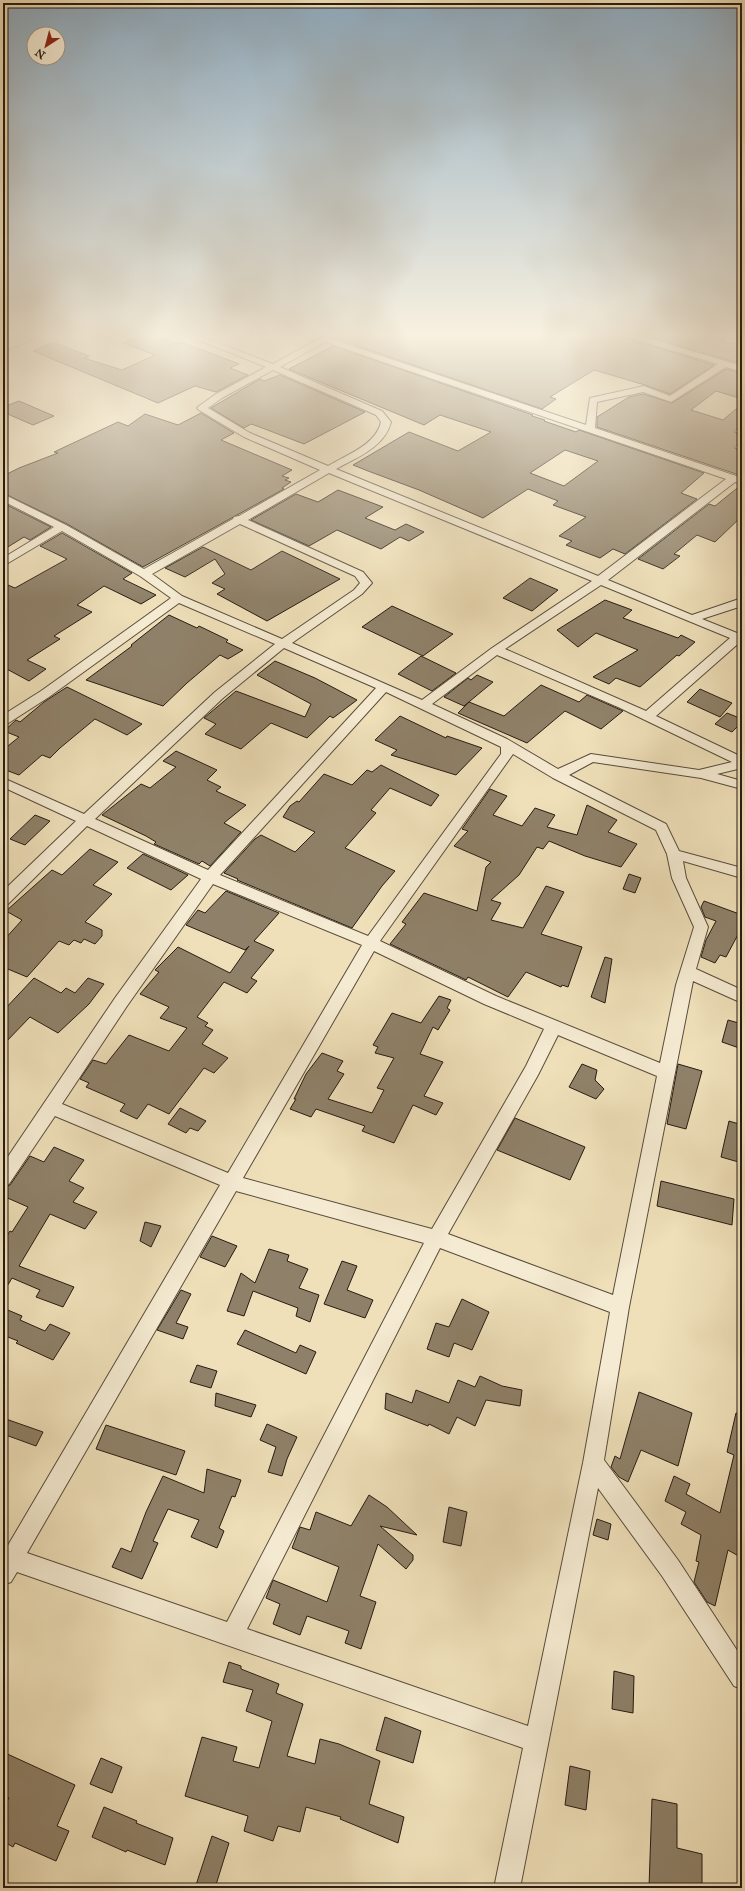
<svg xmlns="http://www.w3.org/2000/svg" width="745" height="1891" font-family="'IM FELL Great Primer',serif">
<rect width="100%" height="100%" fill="#efe0b9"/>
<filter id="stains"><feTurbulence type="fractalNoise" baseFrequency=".005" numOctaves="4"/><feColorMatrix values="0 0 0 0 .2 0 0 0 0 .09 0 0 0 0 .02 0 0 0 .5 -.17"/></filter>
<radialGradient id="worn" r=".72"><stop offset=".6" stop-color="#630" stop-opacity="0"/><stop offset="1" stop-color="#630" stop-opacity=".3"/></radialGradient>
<path fill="#8f8169" stroke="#271b13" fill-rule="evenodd" d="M141,335L160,341L166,339L177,344L181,342L239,364L230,368L248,375L216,392L195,386L158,403L33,351L52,342L89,356L84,358L122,370L155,355L123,343Z
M337,335H557L564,337L567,335H625L627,338L714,365L670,394L645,385L594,370L550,397L556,399L542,409L334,338Z
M642,335H730L722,341L736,344L733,347L742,350V364Z
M333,346L533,415L532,416L545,420L544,421L576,432L579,430L704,473L681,493L697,499L625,554L613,549L600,558L566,545L572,541L559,536L586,517L553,505L558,501L528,489L483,518L419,490L368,471L353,465L409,432L458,451L491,432L440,415L424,425L289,369ZM565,450L598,461L564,486L530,473Z
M726,369L742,373V399L716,391L691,410L723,420L742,404V425L734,432L742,434V441L734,448L742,450V476L597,427V417L629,397L643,394L672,403Z
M280,375L365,412L304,444L257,426L251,424L244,428L211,408L260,379L264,381Z
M19,401L54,416L33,425L3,412V407Z
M201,413L234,433L221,440L292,470L282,476L289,478L285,480L291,482L282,488L284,489L143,567L67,524L3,493V476L19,468L58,453L54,452L118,422L128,426L145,414L178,425Z
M741,485L742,516L715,542L697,535L674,554L680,556L663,569L638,559L709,504L715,506Z
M338,490L383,507L365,518L395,530L406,524L424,532L409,541L400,537L381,549L337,530L309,546L251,520L296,494L318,502Z
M3,503L51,527L30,540L24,537L3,550Z
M62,533L132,573L123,579L156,595L141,604L104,586L77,605L92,612L54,636L60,639L27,660L46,669L29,681L3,667V583L15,588L67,559L40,546Z
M203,547L251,570L282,551L340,579L267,621L217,594L225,589L212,583L225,574L215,559L185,577L165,568Z
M530,578L558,590L532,611L503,598Z
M605,600L632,610L623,618L678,638L681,635L695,642L679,656L677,655L640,687L616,678L609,684L593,677L638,650L596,633L578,647L557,630Z
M392,606L453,634L423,656L362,627Z
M169,615L197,628L199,626L228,640L226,642L243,650L228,659L220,655L187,683L163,706L86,680L132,646L131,645Z
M421,656L456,673L432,691L398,674Z
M275,661L315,678L357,700L333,718L330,716L307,738L271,723L241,749L205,734L216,724L204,718L236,691L305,717L311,704L257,675Z
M477,675L493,682L464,706L444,697L468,678L471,680Z
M541,685L579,702L587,695L623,711L601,729L565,711L527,743L458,713L469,702L504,716Z
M67,687L142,724L127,735L95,719L60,748L50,758L42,755L19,775L3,769V750L19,737L4,731L16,720L20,722L44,702Z
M700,689L720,698L732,703L720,717L687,702Z
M727,713L742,719V722L732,732L715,724Z
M400,716L446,738L447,736L482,748L456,775L391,755L397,750L375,740Z
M176,751L217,770L207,780L221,787L216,791L246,805L224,823L241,832L210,866L202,861L199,864L154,844L156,842L146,836L102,815L141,784L150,788L176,767L163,761Z
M381,765L439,795L431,806L390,788L371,810L376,813L345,848L395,871L382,886L352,928L237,880L238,879L224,873L255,839L261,835L295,852L315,832L283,817L290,806L297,801L299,802L324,774L352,785L367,770L372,772Z
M490,789L507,796L493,815L522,826L535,808L555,815L547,827L577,835L587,805L617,820L608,832L637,844L621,867L585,856L549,841L543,849L537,847L519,875L491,900L501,903L491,920L523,928L546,886L564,892L541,934L582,947L568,987L562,985L561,987L526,972L508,997L468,977L466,980L462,978L390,944L406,924L402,922L424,893L477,911L486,867L491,862L454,846L468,831L462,829Z
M35,815L50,821L25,845L10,839Z
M90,849L118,862L93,885L112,894L85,922L102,930V936L95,944L84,939L81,943L74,940L69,945L59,941L27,977L3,967V941L22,920L6,911L52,870L62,875Z
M143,854L188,875L171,890L127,868Z
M629,874L641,878L635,893L623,889Z
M226,891L279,913L254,941L274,950L251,978L257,981L247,993L224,982L197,1017L208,1023L205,1026L213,1030L202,1044L228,1058L214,1073L204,1068L169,1114L148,1104L137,1119L120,1111L125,1104L86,1087L89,1083L80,1079L93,1060L106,1064L129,1035L169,1051L187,1028L160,1018L169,1007L140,994L159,972L155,970L178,947L230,973L249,946L245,950L186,925L198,910L205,913Z
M704,901L742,915V927L726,957L720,955L715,963L701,957L706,940L716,921L705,917L701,907Z
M605,957L612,959L605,1003L591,997Z
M34,978L61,993L66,988L75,993L88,978L104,984L89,1004L58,1033L30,1017L3,1045V1011Z
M439,996L451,1000L447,1008L450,1010L438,1030L433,1027L420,1054L443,1062L424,1096L443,1103L436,1115L413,1105L394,1143L362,1131L365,1126L316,1109L311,1117L290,1109L296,1099H294L306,1074L322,1053L343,1061L337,1071L344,1074L328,1099L372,1113L384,1090L377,1088L394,1058L375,1053L378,1047L373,1045L392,1013L421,1023Z
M728,1020L742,1024V1049L722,1042Z
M582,1064L597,1070L595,1080L604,1089L596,1099L569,1087Z
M678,1064L702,1071L686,1129L667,1124Z
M180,1108L206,1121L198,1131L190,1128L186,1133L168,1124Z
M515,1118L585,1147L570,1180L497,1150Z
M729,1121L742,1125V1163L721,1157Z
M54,1147L84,1160L69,1181L84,1188L73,1202L97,1212L85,1229L50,1214L19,1266L74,1287L63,1307L36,1297L40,1290L12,1278L3,1293V1242L10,1231L12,1232L28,1207L3,1196V1188L10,1185L30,1156L44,1162Z
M661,1181L734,1199L732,1225L657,1206Z
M145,1222L161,1226L151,1247L140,1241Z
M212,1236L237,1246L225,1267L200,1257Z
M269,1249L289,1255L287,1261L308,1269L299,1288L319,1295L310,1322L296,1316L298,1308L253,1291L244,1316L227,1311L241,1273L255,1283Z
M342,1261L357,1266L347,1290L373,1300L365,1318L324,1304Z
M181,1290L191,1294L176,1323L188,1327L183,1339L157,1330Z
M462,1299L489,1312L472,1350L454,1343L449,1357L427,1349L436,1323L449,1327Z
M3,1308L22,1316L20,1320L45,1331L50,1324L70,1333L53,1360L16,1343L18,1341L3,1335Z
M245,1330L296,1353L300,1345L316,1352L306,1374L237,1344Z
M197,1365L217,1371L211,1388L190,1382Z
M480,1376L502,1386L522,1390L520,1406L486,1400L475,1426L457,1417L449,1434L429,1424L428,1426L385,1409L386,1393L412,1403L416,1390L449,1403L458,1380L475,1387Z
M639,1392L692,1413L678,1466L641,1450L628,1482L619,1477L611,1467L615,1456L620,1459Z
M216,1393L256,1405L251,1417L215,1406Z
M736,1413L742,1414V1558L728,1550L715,1606L707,1602L694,1582L699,1562L696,1561L701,1535L681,1524L686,1512L665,1501L674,1476L690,1484L686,1494L720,1513L734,1455L727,1452Z
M3,1418L43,1432L36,1446L3,1434Z
M267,1424L297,1437L287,1459L282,1476L268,1472L276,1447L260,1440Z
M106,1425L185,1451L176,1475L96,1449Z
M207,1469L241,1480L235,1497L232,1496L219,1528L224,1531L217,1548L191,1537L199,1520L168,1509L153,1541L158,1543L142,1579L112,1567L121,1548L131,1552L146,1512L163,1476L204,1493Z
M369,1495L387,1507L417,1535L380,1526L413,1555V1560L406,1569L378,1544L360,1596L376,1602L361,1649L345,1643L349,1631L307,1616L300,1635L273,1624L280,1604L266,1598L273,1580L327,1602L339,1567L292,1548L300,1527L310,1530L316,1512L351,1526Z
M449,1507L467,1512L461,1546L443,1542Z
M597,1519L611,1524L608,1540L593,1535Z
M229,1662L241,1666V1669L279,1684L276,1693L303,1704L287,1756L315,1764L320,1739L339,1744L380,1761L369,1804L404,1817L398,1843L340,1819L341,1817L306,1807L300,1832L278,1826L273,1841L244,1831L248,1816L185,1796L202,1737L237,1747L233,1761L259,1768L272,1721L246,1711L253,1690L223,1682Z
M614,1671L634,1676L633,1713L612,1709Z
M385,1717L421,1731L413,1763L376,1750Z
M3,1752L75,1785L57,1826L69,1831L56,1861L15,1843L13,1847L3,1841V1808L9,1798L3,1795Z
M101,1758L122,1767L112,1793L90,1784Z
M570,1766L590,1771L586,1810L565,1805Z
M652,1799L677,1804V1848L702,1854V1888H649Z
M104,1807L137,1821L136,1823L173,1838L165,1865L127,1850L126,1852L92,1837Z
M212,1836L229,1843L215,1888H195Z"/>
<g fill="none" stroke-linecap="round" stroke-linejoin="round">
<defs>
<path id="minor" d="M186,335H197L273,364L326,335H336L331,339L586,425L590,398L644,386L670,396L718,364L627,337L626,335H638L742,366V372L726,367L671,402L643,392L597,402L595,428L742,478V484L735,482L608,580L692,615L742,598V606L702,619L742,635V642H740L656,716L742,757V768L717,774L742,781V789L701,778L593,762L569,775L666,824L679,851L742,868V878L683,861L686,878L708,927L696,969L742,990V1003L693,981L629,1307L604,1460L678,1560L742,1658V1689L734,1686L662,1576L598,1488L520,1888H494L523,1748L17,1572L11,1582L3,1585V1545L7,1547L220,1185L55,1116L9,1184L3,1187V1164L115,998L201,879L87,826L8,904L3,905V891L76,821L3,787V778L84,814L215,692L275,644L179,603L49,697L7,724L3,725V715L41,691L171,598L140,576L62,531L3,566V558L54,527L3,501V494L66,525L144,569L233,519L234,517L239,516L320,470L244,437L199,410L197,408L199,406L216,394L266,367ZM325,342L726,479L598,576L336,469C356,458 385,447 391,422L382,411L280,367ZM273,370L376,415L381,422C376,445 346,455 328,466L250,433L208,408L222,398ZM329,473L592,581L492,648L422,700L292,643L362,594L372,583L363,572L248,520ZM240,524L355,576L360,583L354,590L282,639L182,596L152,574ZM601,585L730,638L646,711L505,649ZM284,648L376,688L208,870L95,819L223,698ZM497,655L618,707L732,762L699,770L591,754L558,769L507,739L432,704ZM386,692L497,745L501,747V754L368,936L220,875ZM513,754L553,778L656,830L667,854L672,878L694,927L676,985L660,1063L496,996L380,941ZM213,884L362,945L228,1173L62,1104L127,1006ZM374,951L484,1004L544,1029L526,1066L432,1229L243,1178ZM558,1035L657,1076L613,1295L448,1234L538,1075ZM236,1191L424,1243L227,1622L27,1553ZM440,1248L610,1312L583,1463L528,1726L247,1629Z"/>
<path id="tertiary" d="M28,335H41L40,337L3,351V344Z"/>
</defs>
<use href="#minor" stroke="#594c3c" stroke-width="2"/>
<use href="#tertiary" stroke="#594c3c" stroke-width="2"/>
<use href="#minor" fill="#f5ebd2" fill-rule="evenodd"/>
<use href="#tertiary" fill="#f5ebd2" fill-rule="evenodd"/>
</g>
<linearGradient id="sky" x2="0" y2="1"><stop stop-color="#8fabbf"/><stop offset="0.56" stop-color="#f8f1e0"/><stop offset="1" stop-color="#f8f1e0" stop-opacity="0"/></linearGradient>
<rect width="745" height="599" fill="url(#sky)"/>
<rect width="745" height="1891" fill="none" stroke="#efe0b9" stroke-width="16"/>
<rect x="4" y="4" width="737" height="1883" fill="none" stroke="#271b13" stroke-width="2"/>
<rect x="8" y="8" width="729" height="1875" fill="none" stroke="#271b13"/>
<g transform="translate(46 46) rotate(216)"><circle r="19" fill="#f5ebd2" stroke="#a39886"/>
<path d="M0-3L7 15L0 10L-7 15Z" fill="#8f2418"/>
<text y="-6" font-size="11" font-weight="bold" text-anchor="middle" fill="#271b13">N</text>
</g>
<rect width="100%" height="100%" filter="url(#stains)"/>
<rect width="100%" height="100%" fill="url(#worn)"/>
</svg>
